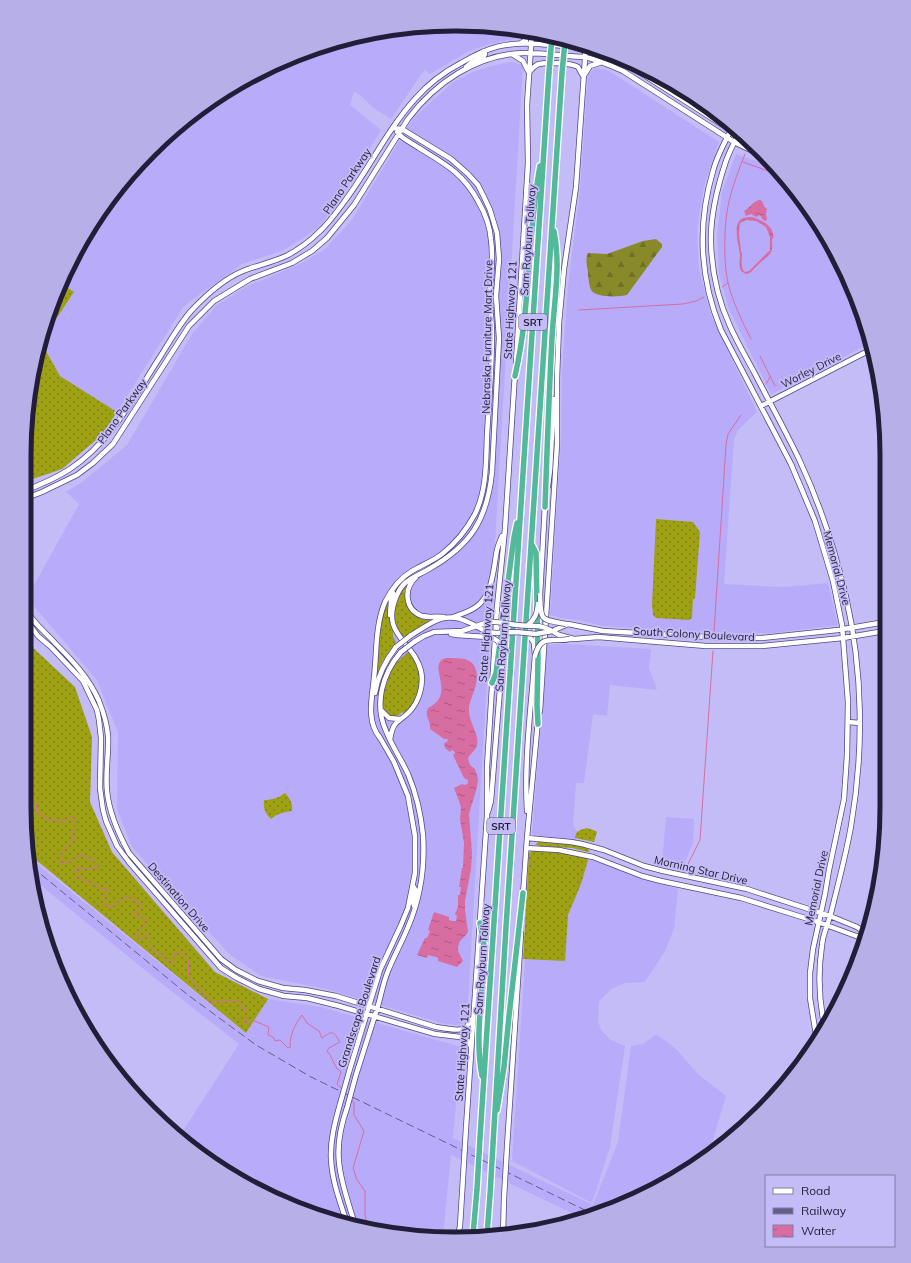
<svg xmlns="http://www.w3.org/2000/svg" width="911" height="1263" font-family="Mulish,sans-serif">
<defs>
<pattern id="grass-dots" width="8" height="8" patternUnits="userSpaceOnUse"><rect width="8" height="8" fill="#9ea113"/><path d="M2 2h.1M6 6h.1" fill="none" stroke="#808313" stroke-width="1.8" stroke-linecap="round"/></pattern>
<pattern id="forest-firs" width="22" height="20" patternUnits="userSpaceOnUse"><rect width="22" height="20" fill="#888a2a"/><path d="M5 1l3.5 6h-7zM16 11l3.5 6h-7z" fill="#6f7025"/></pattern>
<pattern id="water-ripples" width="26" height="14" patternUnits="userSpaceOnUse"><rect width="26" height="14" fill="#d86da2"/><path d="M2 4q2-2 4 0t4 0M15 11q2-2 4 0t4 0" fill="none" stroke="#af5985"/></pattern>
</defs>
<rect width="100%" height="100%" fill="#c4bcf6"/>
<path fill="#b8acfa" d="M427,25L512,28L524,31V37L489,44L467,52L430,74L425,69L391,119L375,109L360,95L354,92L350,105L381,130L340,199L318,228L284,250L242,264L184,306L117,412L60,376L41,342L74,292L61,283L97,216L131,171L193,113L264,69L344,39Z
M511,62L523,65L467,1020L460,1025L445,1024L326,989L261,976L230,955L132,847L117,809L118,732L97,680L32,604L28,596L79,504L66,492L82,482L127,445L192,334L216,306L246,287L300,264L324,250L352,220L410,123L419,113L452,83L473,72L491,66Z
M596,68L609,71L719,142L704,186L697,230L699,269L711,315L757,412L739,429L734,439L724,584L784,587L828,583L838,625L773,633H713L603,626L578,620L561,618L550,615L561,439L562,373L568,286L580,191L588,74Z
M649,72L671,82L729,123Z
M736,154L774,167L798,193L854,290L869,344L771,394L729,309L719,274L717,236L722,192Z
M567,644L651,649L649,668L657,690L610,685L607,716L593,714L584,783H576L573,825L577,831L576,840L532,835L547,645Z
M666,817L694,819L693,843L682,869L662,864Z
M532,852L575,855L601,862L637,877L678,889L674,929L665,951L645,982L625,983L611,989L599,1002L598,1021L601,1030L611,1040L625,1046L610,1147L592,1203L512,1161Z
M31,859L246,1033L268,999L321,1007L461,1047L453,1138L593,1205L618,1142L631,1046L643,1044L656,1035L662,1038L676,1049L699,1075L726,1096L708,1156L621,1206L580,1217L451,1155L443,1235H399L317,1216L265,1195L179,1137L239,1044L151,975L33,879Z"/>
<path fill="url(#grass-dots)" d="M61,283L74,292L41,342L60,376L117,412L103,434L62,469L24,482V455L39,344L57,290Z
M656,519L693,522L700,532L695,598L693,599L692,618L689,620L656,618L653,615L652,605Z
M403,587L405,588C403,604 412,619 429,620L430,622L403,638C390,616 393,609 403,587Z
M388,601H389L390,621L393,631V636L396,643L382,662L378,673L375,672C377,648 378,623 388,601Z
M24,635L28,643L75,687L92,737L90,802L112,852L215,972L268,999L246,1033L30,855L24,807Z
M408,652C426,671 422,696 404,714L402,712C399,715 396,718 391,716C373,709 390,673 396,662H397Z
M285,793C290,798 293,804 292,811C283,812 277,814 271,819C265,813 263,808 264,800C272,800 278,798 285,793Z
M587,828L596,831L597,832L594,842L575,838C576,830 580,830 587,828Z
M541,841C551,842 584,842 590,851L588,852L572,848L539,846L535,844Z
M532,851H556L586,857L588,860L581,884L568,915L565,961L523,959L529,853Z"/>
<path fill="url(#forest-firs)" d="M656,239L662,244V247L627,295C619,297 596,298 591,290C589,285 588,277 588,272C587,266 585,259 588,253L607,254L643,241Z"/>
<path fill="url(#water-ripples)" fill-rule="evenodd" d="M759,200L762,201L764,206L767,209L766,214L767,219L766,221L763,220L760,215L756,217L751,214L746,216L744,211C750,208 752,202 759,200Z
M752,217C760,219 772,225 773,234C774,237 773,237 772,240C772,244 773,248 771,252C768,258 762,260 758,265C753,269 752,273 746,274L741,271C738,264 740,261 740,255C739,247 733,226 740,220C743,217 748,217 752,217ZM746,220L756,221L766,227L770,237V250L749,271L745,272L743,270C741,264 742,259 742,253L741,251L739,234L740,223Z
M446,658C452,658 459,658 465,659C480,664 478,680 474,691C472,697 469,703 469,709C468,721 480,735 477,745C476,750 471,753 468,758L470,765L475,769L477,775L478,780L477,787L469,814L472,853L471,869L465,901V910L468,931L467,934L460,941L458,947V951L463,961L457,967L438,961V958L436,957L428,955L427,958L417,955L425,938H427L430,931L428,930L434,912L449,917V920L452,921H456L457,916L455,914L458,907V895H460L461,887H459L462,868H463L464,843L460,819L461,808L459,801L454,788L462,784L466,785L468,783V780L464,778L453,755L455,753L454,751L452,750L450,752L445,748L444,743L447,742L448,739H444L430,729C431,719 424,719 428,708C458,694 425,664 446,658Z"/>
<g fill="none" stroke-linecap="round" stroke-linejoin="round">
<path stroke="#d86da2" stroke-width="1" d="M745,154C739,169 733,185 729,201C724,223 723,260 728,283C733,303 742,321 751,339
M743,162L782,176
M722,287L728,283
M579,310L683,304L696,301L704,297
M760,356L775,386
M766,384L770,377
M714,632L726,445L728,434L741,415
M24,810L31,801L36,803L37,813L49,820H55L62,822L72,817L76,820L73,825L74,828L71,836L75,839C67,845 60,853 61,864C69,864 75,858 82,854L87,858L92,859L98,866L91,869L77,868L75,876L80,877C85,883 94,882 101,889H107L103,900L104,905L111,907L126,897L142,904L136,914L148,922C143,927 138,930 135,936L140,939L149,935L150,948L155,952L163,955L166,961L170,964L174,959V954L181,952C192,960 187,963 189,975C191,984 206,995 212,1002L236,1001L245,1008L243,1016L245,1023L252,1020L269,1027L268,1035L273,1037L275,1041L280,1040L287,1047L290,1048C290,1033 294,1027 302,1015L307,1023L319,1031L322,1038C333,1030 333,1031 340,1042L329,1048L327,1051C333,1057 334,1068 341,1072L337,1084L342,1089
M686,868L700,840L713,651
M352,1100L354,1103V1115L364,1131L353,1168L357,1180L365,1191V1215L368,1228"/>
<defs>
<path id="secondary" d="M540,34L548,36
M521,43L526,40L529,32
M512,54L523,61L528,71
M614,56L751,143
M466,67L472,62L484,56L485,54L484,51
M529,72C532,69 535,65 539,64C547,62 572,63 578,67L583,76
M585,74L590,66L602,62
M733,126C726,140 717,155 713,171C697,225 700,279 721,330L791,464L802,490L815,521L833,581L842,625L848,702L847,755L844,799L829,870L825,894L813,949L810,973V998L817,1041
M740,131C735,141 730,150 726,161C718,185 710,218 711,244C712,272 718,300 730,326C737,342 746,357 754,372C769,401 785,430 799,459C820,504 835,549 846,597C863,671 864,751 851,826C846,855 838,884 831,913C828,924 823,934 822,945C818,972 819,1002 825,1029
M516,362L526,196L528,163L527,105L532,32
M761,406L870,350
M548,486L550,470L554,399
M24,491C40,485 56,478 70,469C111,442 134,397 160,357C170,341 179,325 191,311C206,295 223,279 243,271C258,265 274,262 288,255C299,249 310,241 319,232C329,223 336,213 344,202C369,169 387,130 415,99C428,84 444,72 461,63C490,46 506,42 539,44C563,46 587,46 609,54
M24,499L42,492L77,475L93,463L113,444L189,326L214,301L250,279L292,263L312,251L327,238L354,205L408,119C435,83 477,54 524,53C544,53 565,56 585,57C598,60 610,65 623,71L734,142L763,156
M416,577C403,589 405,610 422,616C429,618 437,616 444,617
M540,595L545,505
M24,606C31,621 44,631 55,643C72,660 89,678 99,701C103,711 107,724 108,736C109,754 105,773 107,791C109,813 118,833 129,853L221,959L236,970L258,981L283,988L305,990L336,996L436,1027C443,1028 459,1032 465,1028C468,1026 470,1021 473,1018
M390,615L391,601L393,593
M24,617L38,636L51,647L83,681L97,710L99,720L101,738L100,788L103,810L106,821L117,846L129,862L221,968L237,978L259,989L284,996L307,998L339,1006L435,1034L460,1037L464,1039L469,1042L471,1047
M453,617C461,614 469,612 476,607C493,595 493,570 497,550C498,545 500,541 502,536
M552,631L559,635L574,639L598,637L706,646H762L843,638L885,631
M552,631L568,624L603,631L709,637L761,638L838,630L885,622
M451,634L457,635L487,637
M410,636C430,624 444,610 468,622C475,625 481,629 488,632
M414,642L424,636L434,632L462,631L488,622
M375,693C378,675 385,661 396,647
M381,710L389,718L400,719
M540,711L557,444V378L559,323L564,269L576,187L586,45
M848,722L860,723
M380,738C366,721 372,698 374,678C377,652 375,626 385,602C391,590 400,578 412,571C422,565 433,561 442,554C456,543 467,529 475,514C487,490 486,461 487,435C489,402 492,367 492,334C492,322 490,311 490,299C490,280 494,260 491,240C490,226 485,213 478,201C463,173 445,164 419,148C412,143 402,139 397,132
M390,740C393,719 399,723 410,711C419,701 424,685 421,671C414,641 379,635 397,595C404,579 414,578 429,569C471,545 487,520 492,472L499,338L496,296L499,259L497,233L490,210L484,197L478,185L468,174L451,159L402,129L393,128
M527,811C524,759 531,707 535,656L534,643L527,633
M488,812L491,801L503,651L505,640L510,632
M527,838L571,842L582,844L604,850L644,866L663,871L747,889L830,916L857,927L867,934
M526,848L559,850L593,857L642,876L661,881L741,898L818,922L856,936L866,938
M413,886L416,891L413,902L414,906
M523,896L527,838L538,720
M349,1072L380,970L401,925L408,908L415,873V836L408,796L394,762L379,736
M356,1075C363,1053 370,1031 377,1009C381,996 383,983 388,971C394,956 402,942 408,927C420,899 425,866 423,835C421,815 416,793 408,774C401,759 392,746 386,731C374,704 382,674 401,652
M340,1104C335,1122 330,1140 331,1159C332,1181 340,1202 347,1223
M347,1108C341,1125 337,1143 339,1162C341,1184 349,1204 355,1225
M466,1128L487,816V767L497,607L505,529L515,373
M507,1147L521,934
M458,1235L460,1226L463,1178
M503,1235L504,1198"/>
<path id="highway" d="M515,376C531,307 527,235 540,166
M545,507C547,450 549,394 552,337C554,302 561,266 554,231
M532,545L536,553L538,659L537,705L538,724
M492,683L496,673L514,537L517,523
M480,923C481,931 484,939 484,947C484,989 474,1035 482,1076
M497,1110L504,1067L509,1016L523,893
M480,1138L549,72
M493,1144L506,927L562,73
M473,1235L477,1189
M487,1235L490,1195"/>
</defs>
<use href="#secondary" stroke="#534785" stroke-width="6"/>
<use href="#highway" stroke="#fff" stroke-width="8"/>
<use href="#secondary" stroke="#fff" stroke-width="4.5"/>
<use href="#highway" stroke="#52b99a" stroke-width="5.5"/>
<path stroke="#645e86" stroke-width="1" stroke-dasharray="8 4" stroke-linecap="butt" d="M32,867L188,995L256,1045L311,1077L593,1214"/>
<defs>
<path id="secondary-bridge" d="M540,595C541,622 540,619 566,624
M488,622C499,621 507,624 517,625C532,627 537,623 552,631
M528,625C535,619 537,614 538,604
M488,632L496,633L516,632L536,634L552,631
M487,637C497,638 500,642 503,651
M396,647L410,636
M401,652L414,642
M535,656C541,633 552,643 570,639
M340,1104L349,1072
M347,1108L356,1075
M463,1178L466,1128
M504,1198L507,1147"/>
<path id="highway-bridge" d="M549,72L552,37
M562,73L565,41
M477,1189L480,1138
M490,1195L493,1144"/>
</defs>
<use href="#secondary-bridge" stroke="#534785" stroke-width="6" stroke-linecap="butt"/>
<use href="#highway-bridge" stroke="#fff" stroke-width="8" stroke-linecap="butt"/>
<use href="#secondary-bridge" stroke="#fff" stroke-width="4.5"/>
<use href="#highway-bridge" stroke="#52b99a" stroke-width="5.5"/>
</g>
<g text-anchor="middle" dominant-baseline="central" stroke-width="3.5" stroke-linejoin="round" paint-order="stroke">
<g fill="#c4bcf6" stroke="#534d71" stroke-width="1">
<rect x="519" y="314" width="28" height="16" rx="3"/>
<rect x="487" y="818" width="28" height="16" rx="3"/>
</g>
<g font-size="10" font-weight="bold" fill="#221d38">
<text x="533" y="322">SRT</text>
<text x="501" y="826">SRT</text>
</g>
<g font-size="11" fill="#221d38" stroke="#c4bcf6">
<text transform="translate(347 181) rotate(-56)">Plano Parkway</text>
<text transform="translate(528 240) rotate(-86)">Sam Rayburn Tollway</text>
<text transform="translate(510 310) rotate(-87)">State Highway 121</text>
<text transform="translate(487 337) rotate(-89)">Nebraska Furniture Mart Drive</text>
<text transform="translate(811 370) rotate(-27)">Worley Drive</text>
<text transform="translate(122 411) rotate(-55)">Plano Parkway</text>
<text transform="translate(837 568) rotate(75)">Memorial Drive</text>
<text transform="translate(486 633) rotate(-86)">State Highway 121</text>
<text transform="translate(694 634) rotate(3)">South Colony Boulevard</text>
<text transform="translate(503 636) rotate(-86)">Sam Rayburn Tollway</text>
<text transform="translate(701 870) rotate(13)">Morning Star Drive</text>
<text transform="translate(816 888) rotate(-78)">Memorial Drive</text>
<text transform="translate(179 897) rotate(49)">Destination Drive</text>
<text transform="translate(482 959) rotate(-86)">Sam Rayburn Tollway</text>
<text transform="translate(359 1012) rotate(-72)">Grandscape Boulevard</text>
<text transform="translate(462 1052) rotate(-86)">State Highway 121</text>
</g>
</g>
<path d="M0 0H911V1263H0ZM455 31H456A424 424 0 0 1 880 455V808A424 424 0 0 1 456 1232H455A424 424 0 0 1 31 808V455A424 424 0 0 1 455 31Z" fill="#b7afe7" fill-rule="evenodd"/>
<path fill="none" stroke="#221d38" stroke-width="5" d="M455 31H456A424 424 0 0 1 880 455V808A424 424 0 0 1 456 1232H455A424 424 0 0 1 31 808V455A424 424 0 0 1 455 31Z"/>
<rect x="765" y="1175" width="130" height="72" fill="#c4bcf6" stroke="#837caa"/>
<rect x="773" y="1188" width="20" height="6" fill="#ffffff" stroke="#837caa"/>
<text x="801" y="1195" font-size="12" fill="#221d38">Road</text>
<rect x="773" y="1208" width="20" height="6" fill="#645e86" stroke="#837caa"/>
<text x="801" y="1215" font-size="12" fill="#221d38">Railway</text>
<rect x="773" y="1225" width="20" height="12" fill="url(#water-ripples)" stroke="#837caa"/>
<text x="801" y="1235" font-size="12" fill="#221d38">Water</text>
</svg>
